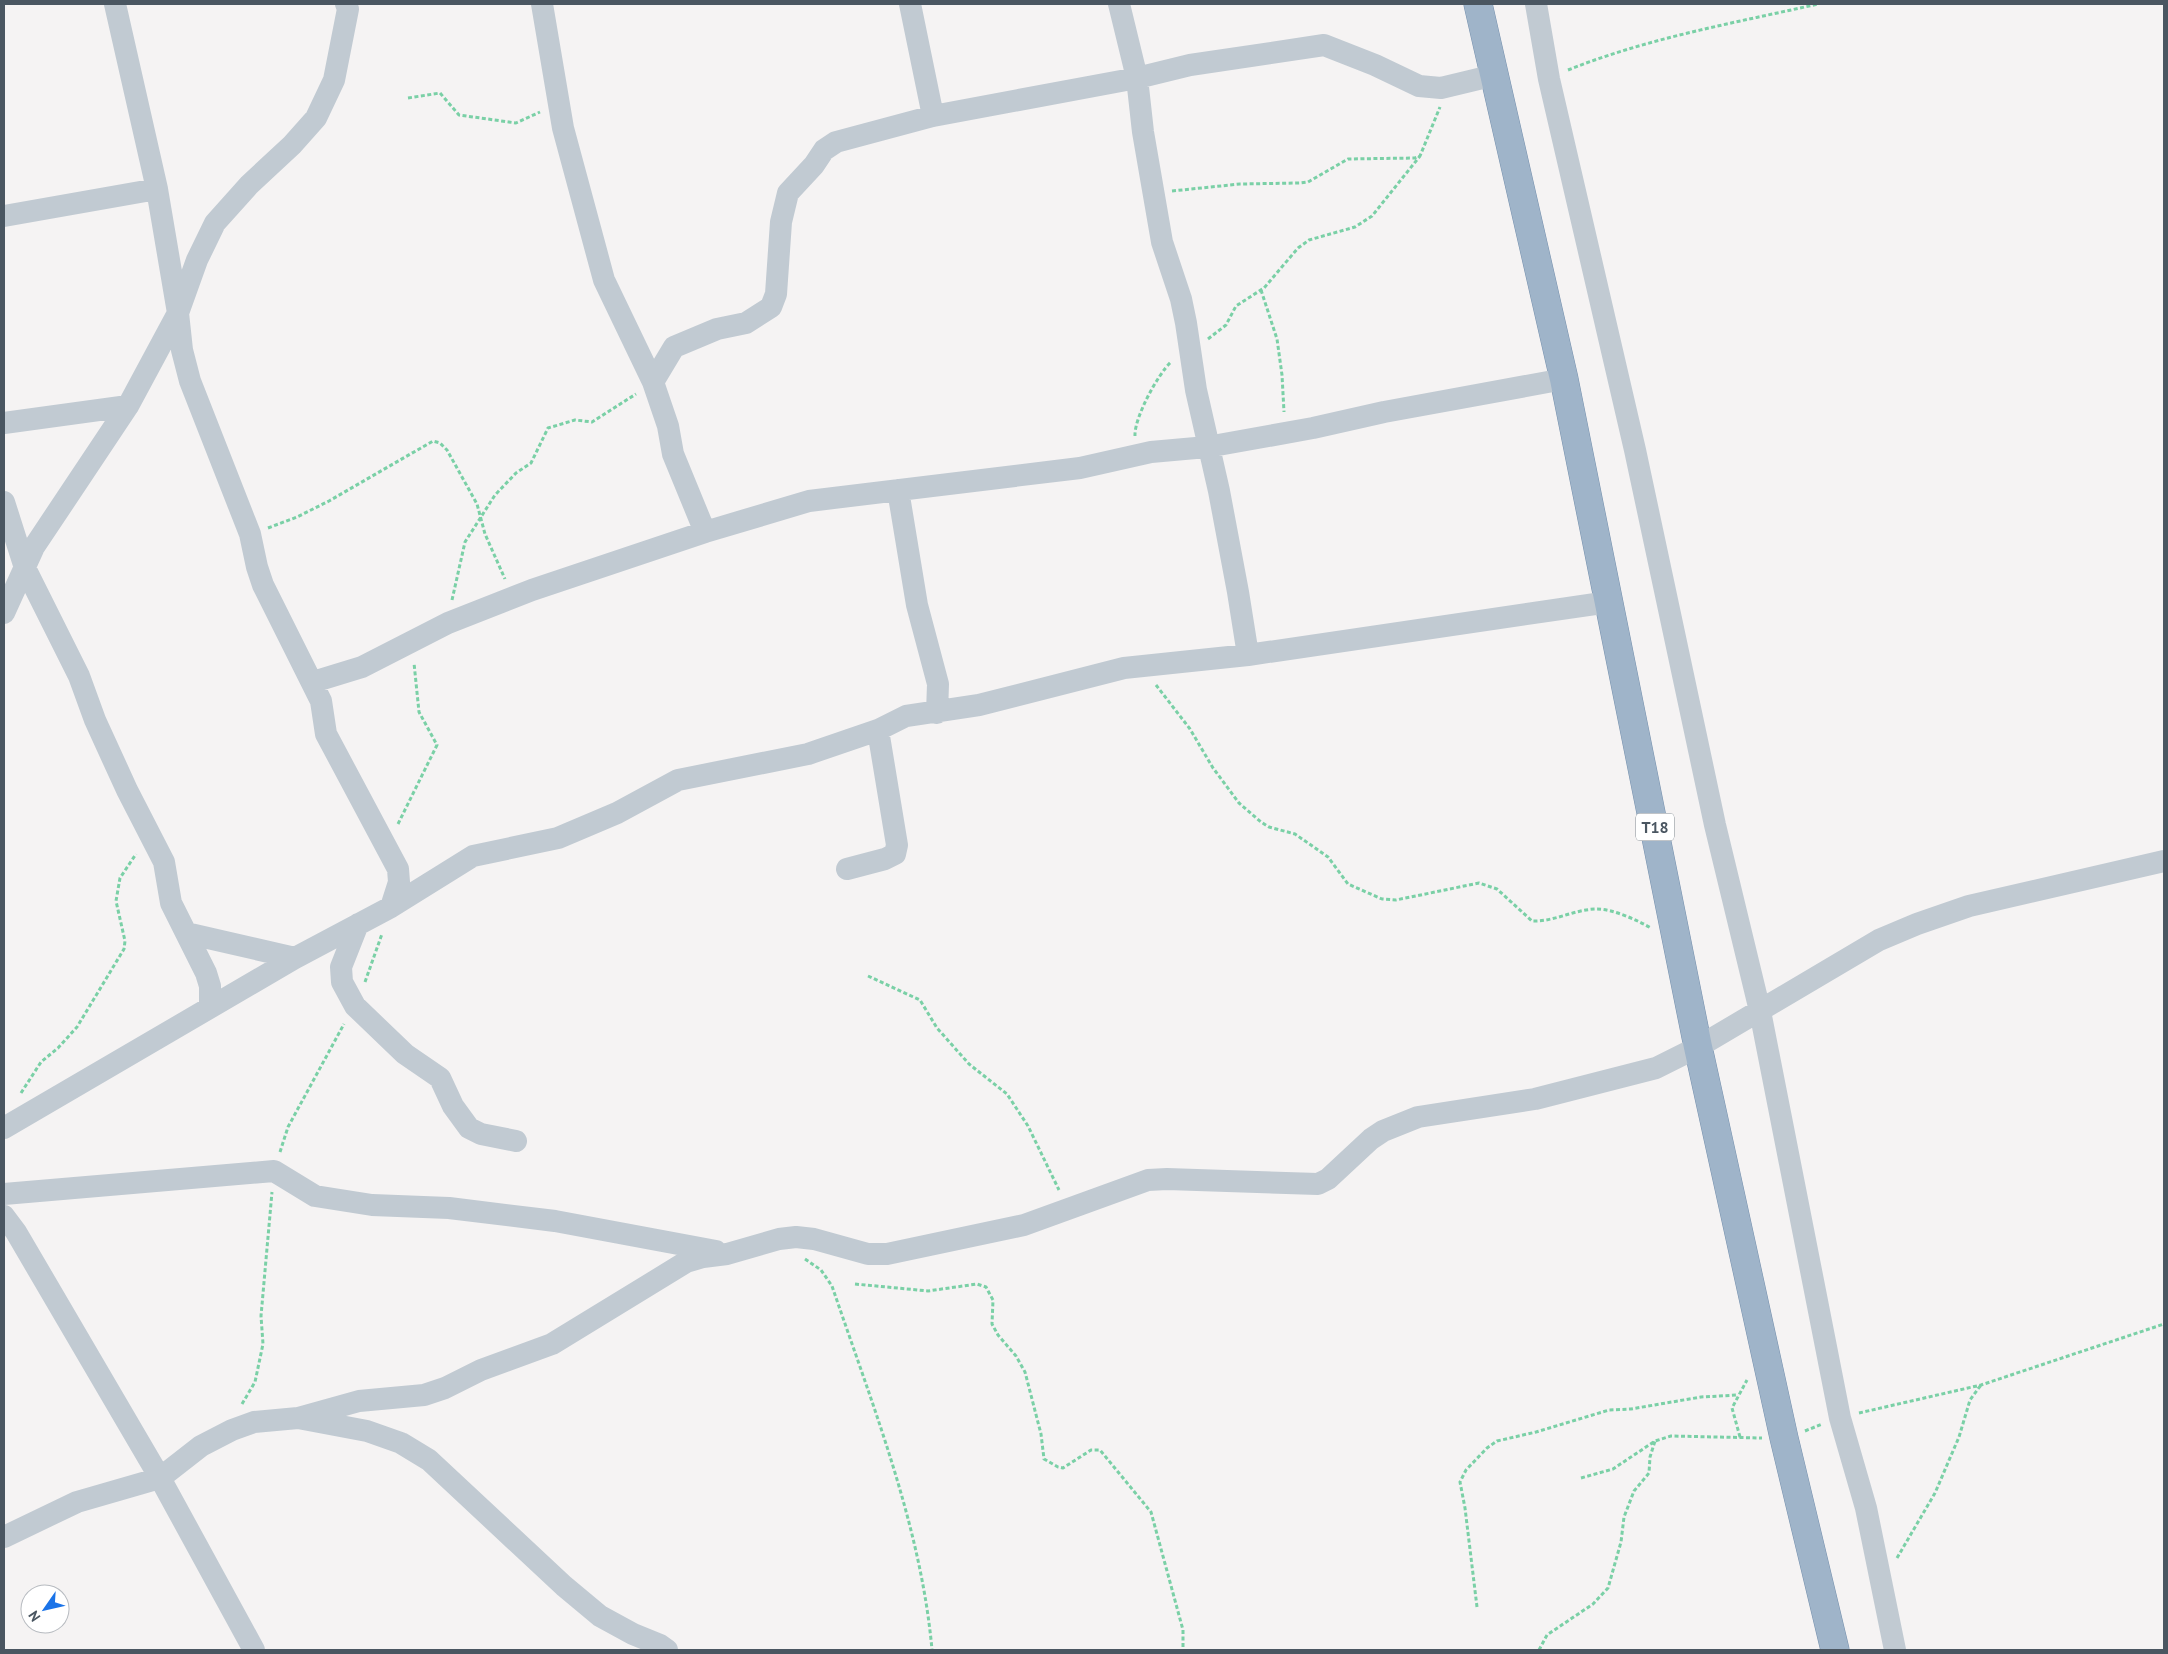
<svg xmlns="http://www.w3.org/2000/svg" width="2168" height="1654" font-family="'PT Sans',sans-serif">
<rect width="100%" height="100%" fill="#f5f3f3"/>
<g fill="none" stroke-linecap="round" stroke-linejoin="round">
<defs>
<path id="trunk" d="M1478,4L1564,379L1698,1047L1784,1438L1835,1650"/>
</defs>
<use href="#trunk" stroke="#7690ad" stroke-width="29"/>
<path stroke="#7ad0a6" stroke-width="3" stroke-dasharray="4 2.5" stroke-linecap="butt" d="M1568,70C1648,38 1734,23 1818,4
M408,98L440,93L459,115L516,123L540,112
M1172,191L1240,184L1300,183L1308,182L1348,159L1415,158L1420,156L1440,107
M1261,290L1277,339L1282,375L1284,412
M1208,339L1226,325L1236,306L1264,288L1298,248L1309,240L1355,227L1372,216L1420,156
M1135,436C1134,418 1158,374 1171,362
M268,528L297,517L329,501L433,441L440,443L447,450L477,504L485,534L505,579
M452,600L465,542L495,495L516,473L531,463L548,428L575,420L592,422L636,394
M1156,685L1190,729L1213,768L1239,803L1261,822L1269,827L1295,834L1328,857L1348,884L1382,899L1396,900L1479,883L1497,889L1532,921C1554,922 1575,909 1597,909C1613,909 1637,920 1651,928
M398,824L437,745L419,712L414,663
M868,976L920,1000L937,1028L969,1064L1007,1094L1028,1126L1059,1190
M365,982L382,934
M21,1093L41,1062L58,1048L77,1027L124,949L125,941L116,901L120,878L136,854
M280,1152L288,1127L344,1024
M805,1259L821,1270L832,1286C872,1404 921,1526 932,1650
M855,1284L928,1291L977,1284L986,1287L993,1300L992,1324L998,1335L1016,1356L1025,1372L1041,1434L1044,1459L1058,1467L1063,1468L1091,1450H1100L1151,1512L1183,1630V1650
M242,1404L255,1382L263,1344L261,1316L272,1192
M1859,1413L1981,1385L2164,1324
M1805,1431L1822,1424
M1740,1437L1732,1408L1747,1380
M1581,1478L1613,1469L1655,1441L1671,1436L1762,1438
M1897,1558L1935,1493L1959,1437L1970,1400L1981,1385
M1477,1607L1465,1508L1460,1482L1466,1470L1487,1448L1497,1441L1536,1432L1609,1410L1631,1409L1701,1397L1738,1395
M1539,1650L1547,1635L1593,1604L1608,1588L1621,1542L1624,1517L1634,1491L1649,1473L1650,1457L1655,1441"/>
<path stroke="#c1cad2" stroke-width="22" d="M115,4L157,189L178,313L182,350L190,381L250,534L257,567L263,585L321,701L326,734L398,869L399,882L391,907
M542,4L563,128L604,280L653,382L668,426L673,454L705,532
M910,4L933,116
M1119,4L1137,78L1143,132L1162,242L1181,299L1186,323L1196,390L1219,491L1238,592L1248,655
M1536,4L1549,79L1635,450L1715,825L1760,1011L1840,1418L1866,1508L1895,1650
M4,216L157,189
M653,382L674,347L717,329L746,323L771,307L776,294L781,222L788,193L814,165L824,150L836,142L933,116L1137,78L1190,65L1324,45L1375,65L1419,86L1441,88L1495,75
M4,423L128,406
M898,490L917,605L938,684L937,713
M4,502L25,568L79,676L95,720L127,790L164,862L171,903L206,973L210,986V1007
M4,613L34,547L128,406L178,313L197,260L215,223L249,185L292,145L316,118L334,80L348,9L346,4
M313,682L362,667L448,623L532,590L705,532L809,501L1080,468L1151,452L1207,447L1313,428L1384,412L1564,379
M847,869L885,859L895,854L897,845L878,730
M358,924L341,967L342,982L355,1006L405,1054L440,1078L453,1106L469,1128L481,1134L516,1141
M186,933L295,958
M4,1128L295,958L391,907L473,856L558,838L617,813L678,780L808,754L878,730L906,716L979,705L1124,668L1248,655L1609,602
M4,1194L274,1171L315,1196L372,1205L449,1208L555,1221L716,1251
M4,1216L16,1232L160,1478L254,1650
M298,1418L359,1401L424,1395L445,1388L481,1370L552,1344L686,1262L703,1257L727,1254L779,1239L796,1237L814,1239L868,1254H887L1024,1225L1148,1180L1167,1179L1318,1184L1328,1179L1371,1139L1383,1131L1418,1117L1535,1099L1656,1068L1698,1047L1879,940L1917,924L1969,906L2164,861
M4,1537L77,1502L160,1478L201,1446L232,1430L254,1422L298,1418L367,1431L401,1443L429,1460L564,1586L600,1616L633,1634L660,1645L667,1650"/>
<use href="#trunk" stroke="#9fb4c9" stroke-width="28"/>
</g>
<g text-anchor="middle" dominant-baseline="central" stroke-width="5" stroke-linejoin="round" paint-order="stroke">
<rect fill="#fff" stroke="#808990" stroke-width="1" x="1636" y="813.5" width="38" height="27" rx="4"/>
<g font-size="16" font-weight="bold" fill="#4a5661">
<text x="1655" y="827">T18</text>
</g>
</g>
<rect width="2168" height="1654" fill="none" stroke="#4a5661" stroke-width="10"/>
<g transform="translate(45 1609) rotate(236)"><circle r="24" fill="#ffffff" stroke="#b7bbc0"/>
<path d="M0-4L9 19L0 12L-9 19Z" fill="#1a73e8"/>
<text y="-8" font-size="14" font-weight="bold" text-anchor="middle" fill="#4a5661">N</text>
</g>
</svg>
